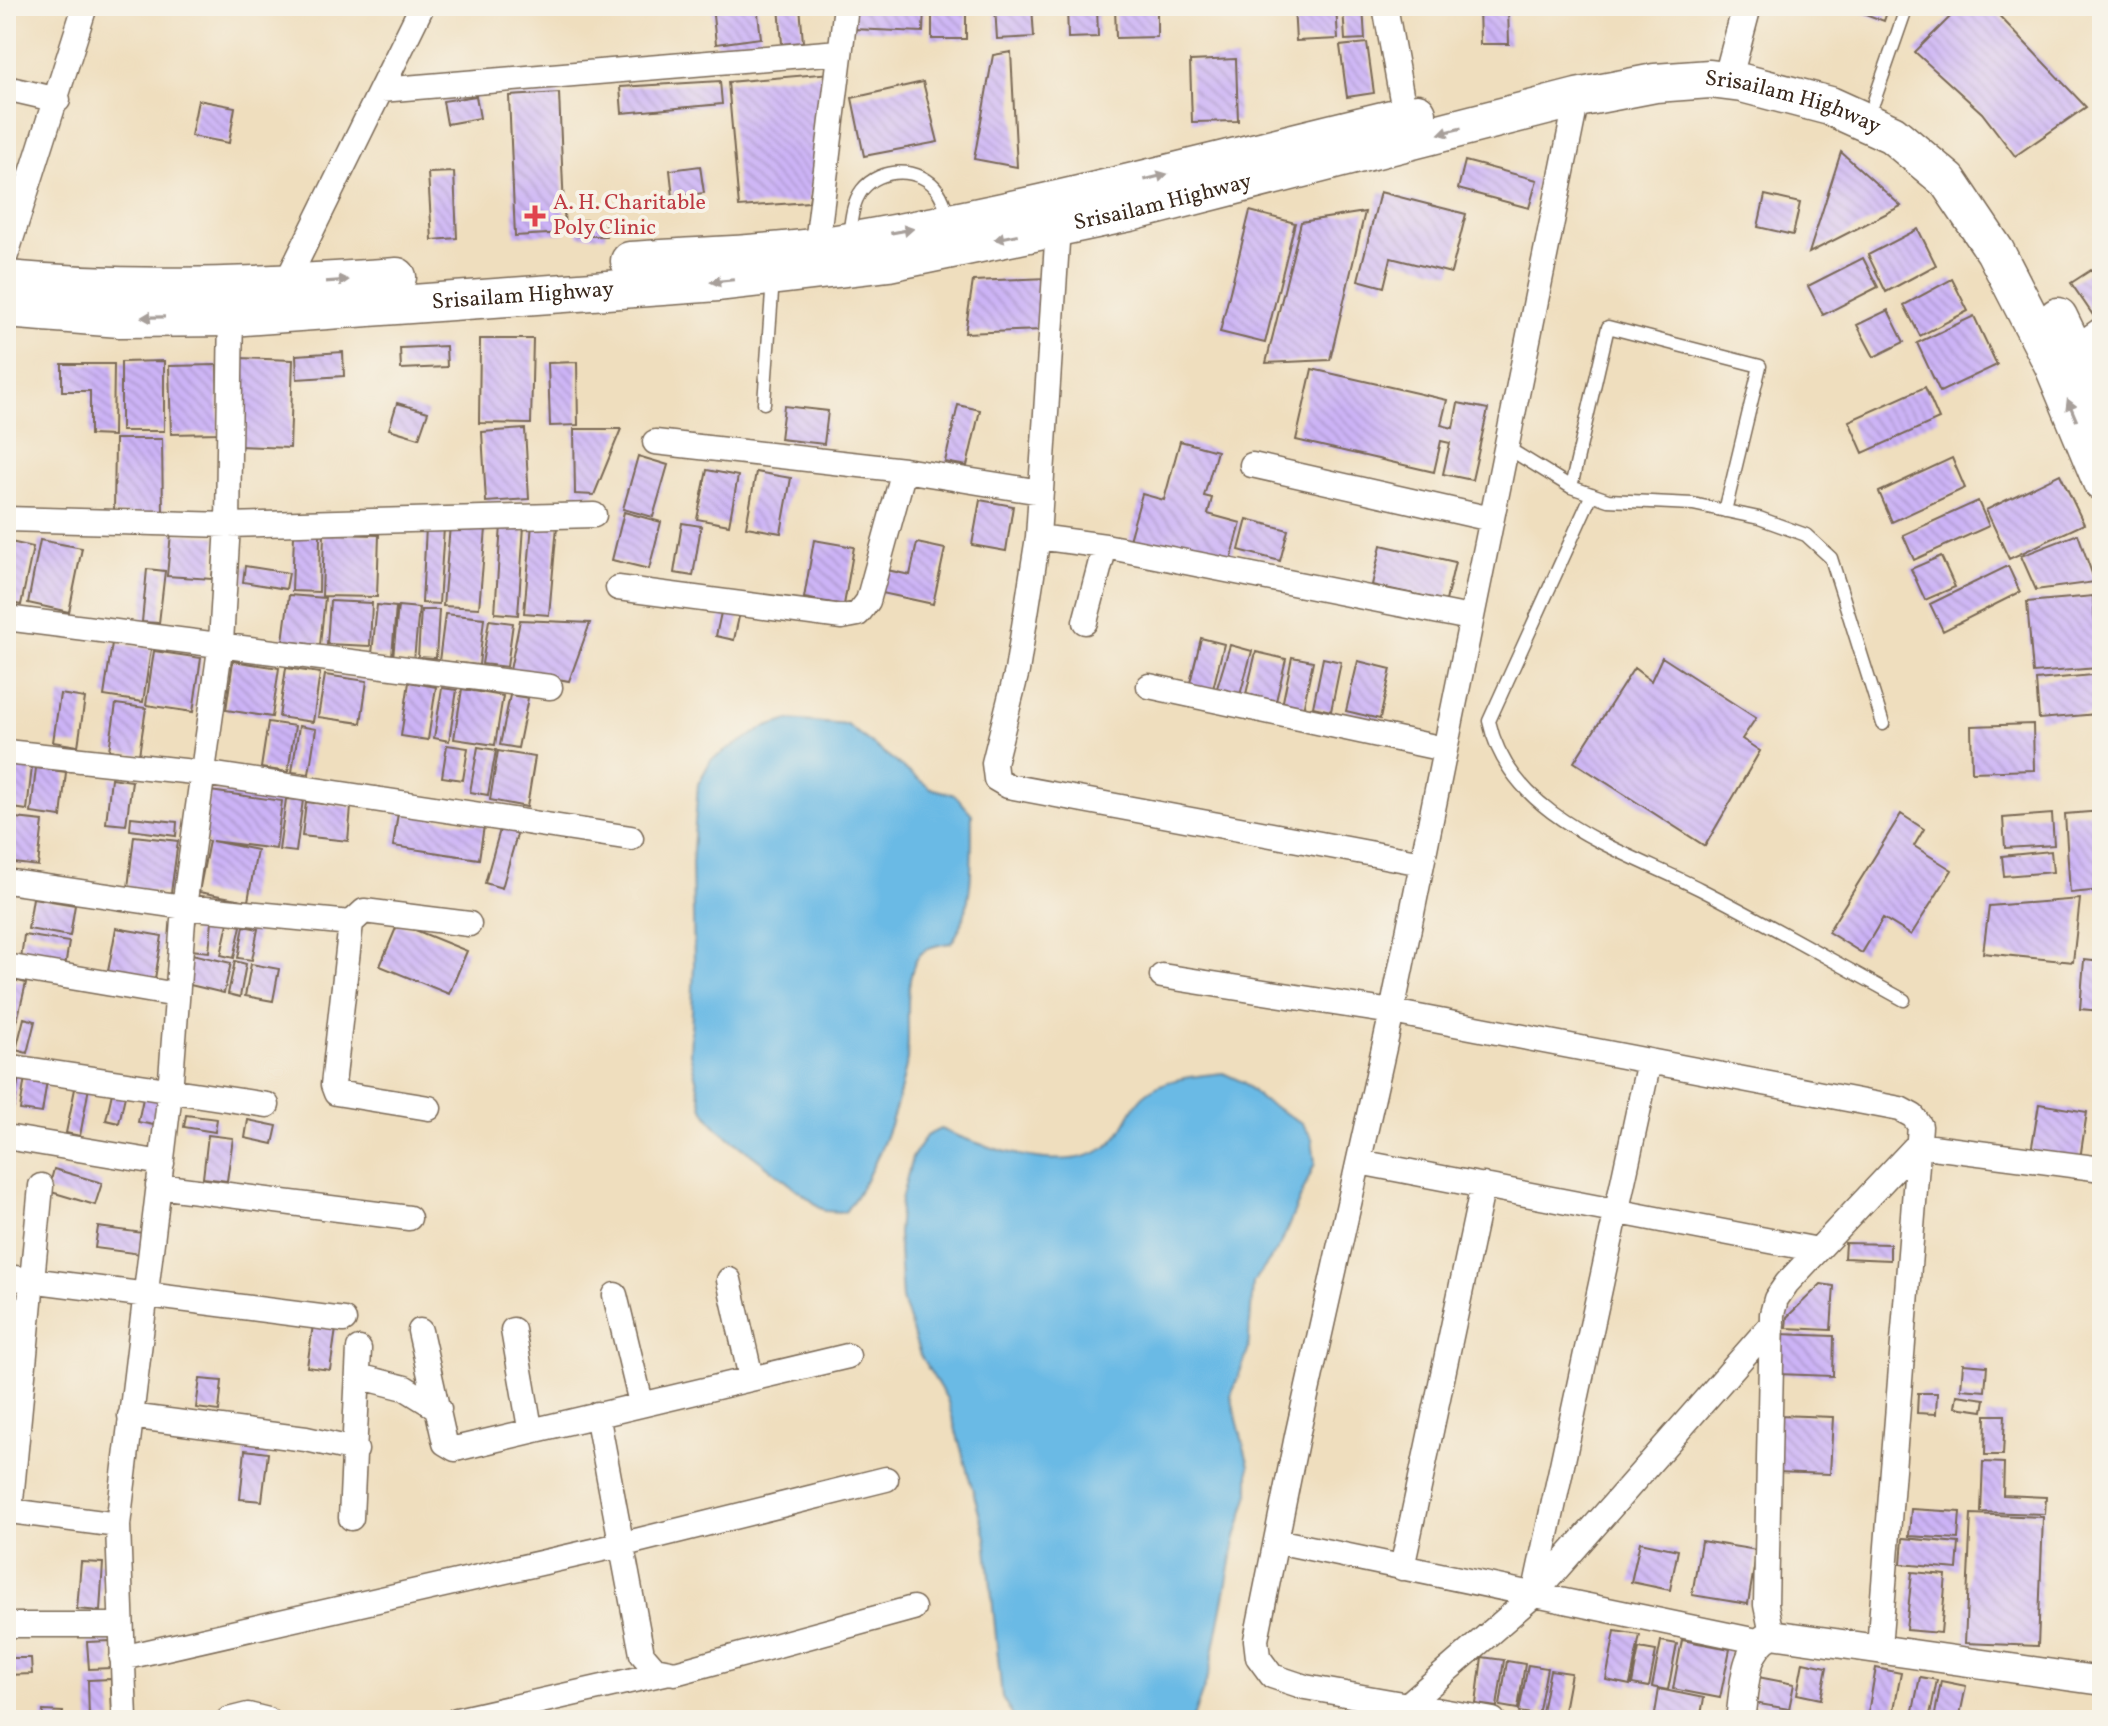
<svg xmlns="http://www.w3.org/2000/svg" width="2108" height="1726" font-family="Vollkorn,serif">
<defs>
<pattern id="building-back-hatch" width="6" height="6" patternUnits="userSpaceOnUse" patternTransform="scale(2)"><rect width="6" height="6" fill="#ccb3f6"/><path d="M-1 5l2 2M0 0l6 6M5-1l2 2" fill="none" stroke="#b09ad2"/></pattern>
</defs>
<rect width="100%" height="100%" fill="#f7f3e8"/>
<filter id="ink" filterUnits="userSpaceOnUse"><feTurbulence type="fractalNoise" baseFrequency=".0125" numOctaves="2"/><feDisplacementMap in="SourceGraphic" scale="16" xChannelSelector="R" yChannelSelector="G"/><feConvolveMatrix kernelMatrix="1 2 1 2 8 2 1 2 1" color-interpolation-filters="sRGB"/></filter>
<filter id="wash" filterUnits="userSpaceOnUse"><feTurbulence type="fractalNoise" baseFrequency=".006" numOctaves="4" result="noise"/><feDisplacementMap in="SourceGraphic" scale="32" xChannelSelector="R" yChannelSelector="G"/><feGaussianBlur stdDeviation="1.8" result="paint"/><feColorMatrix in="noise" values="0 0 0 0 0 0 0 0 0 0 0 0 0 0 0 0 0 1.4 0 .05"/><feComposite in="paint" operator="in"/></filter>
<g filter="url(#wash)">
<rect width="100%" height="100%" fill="#efdebe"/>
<path fill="#6bbae5" stroke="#537282" stroke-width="2" d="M789,720L847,725L930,788L955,795L972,814C971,853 976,910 951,943C939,945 926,946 918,957C901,984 912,1034 906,1066C896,1117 876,1171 845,1212L825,1211L717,1128L703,1108L690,1054L694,965L692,863L698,784L711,760L764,728Z
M1223,1073L1243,1082L1262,1100L1302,1123L1312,1138L1315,1163L1280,1246L1253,1283L1248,1351L1231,1396L1249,1466V1493L1235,1541L1209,1674L1192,1720H1015L1002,1697L986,1537L947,1399L920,1355L902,1299L898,1233L901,1200L912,1158L926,1136L940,1129C981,1146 1064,1177 1106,1147C1122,1136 1127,1117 1138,1102C1156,1078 1195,1076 1223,1073Z"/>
<g id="blocks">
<path fill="url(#building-back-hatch)" d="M712,6H757L761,38L716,44Z
M779,6H800L803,42L782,44Z
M854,6H924L923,32L852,29Z
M932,6H966V39H932Z
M995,6H1032L1034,37L997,39Z
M1067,6H1097L1098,37L1068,38Z
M1115,6H1157V37L1116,38Z
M1294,6H1336L1338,39L1296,41Z
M1343,6H1363L1365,39L1345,40Z
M1479,6H1508L1509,44H1480Z
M1844,6H1889L1884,21Z
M1961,6H1990L2086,107L2015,156L1982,113L1915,52Z
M1367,43L1374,93L1347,97L1340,46Z
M1011,52L1017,167L974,159L993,55Z
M1236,59L1238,121L1192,122L1190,61Z
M831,73L809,202L739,207L728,82Z
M720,81L722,104L622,113L620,87Z
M923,82L938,142L864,156L852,98Z
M559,93L565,233L515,236L509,96Z
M476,96L480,118L447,124L443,101Z
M198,100L235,107L229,143L191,136Z
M1841,152L1901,206L1809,253Z
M1465,161L1537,180L1529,208L1458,189Z
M700,166L704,193L673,197L670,170Z
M454,172L457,238L432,240L428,173Z
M1380,192L1466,214L1451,273L1391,258L1384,287L1358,280Z
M1765,195L1800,203L1793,235L1758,227Z
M1250,211L1295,223L1265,343L1220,332Z
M1365,212L1330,360L1266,363L1301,222Z
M579,220H605L606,236H578Z
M1918,229L1936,265L1886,292L1868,255Z
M1863,258L1878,287L1823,315L1808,286Z
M2091,270L2102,286V313L2095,318L2071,283Z
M1048,278L1042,330L965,333L973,281Z
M1952,279L1968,311L1920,336L1904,305Z
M1888,310L1904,342L1874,357L1857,325Z
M1974,316L1997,365L1940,392L1917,343Z
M480,339H533L531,424L479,423Z
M446,346L447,367L401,369L400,348Z
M343,352L344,376L297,379L296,355Z
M240,358L293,360L290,448L238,446Z
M164,361V431H121V362Z
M577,362L578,425L550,426L548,363Z
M62,364H114L113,436L90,435V391H62Z
M217,365L219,433L171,434L169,366Z
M1312,369L1447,400L1441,425L1453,428L1458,403L1488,409L1472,480L1443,474L1450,443L1441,441L1434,472L1296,440Z
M1925,387L1939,419L1863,453L1849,421Z
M397,403L428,412L419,438L389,429Z
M958,405L980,410L967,466L945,462Z
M784,406L828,411L824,444L780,439Z
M525,429L529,499L486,502L482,432Z
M574,429H621L594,495L575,494Z
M115,439H162L163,514H114Z
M1180,441L1217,451L1204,496L1212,498L1208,514L1241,523L1229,567L1129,540L1142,494L1164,500Z
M638,456L668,465L653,517L623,509Z
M1952,458L1965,488L1892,522L1879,492Z
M707,470L738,476L729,525L697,519Z
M756,472L791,478L781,533L746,527Z
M2060,474L2084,524L2009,559L1986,510Z
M980,500L1013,506L1006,551L972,545Z
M1978,501L1989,526L1914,560L1903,535Z
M624,512L661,522L649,569L612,560Z
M1247,519L1288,530L1280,561L1239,550Z
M682,523L701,526L693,576L674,573Z
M532,524L557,526L549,615L524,613Z
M501,525L524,526L518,615L495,613Z
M450,526L486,529L479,608L443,606Z
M426,527L444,528L439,604L422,603Z
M171,533L216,537L212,579L167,576Z
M294,534H320L319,592L292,591Z
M324,534L379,535L377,597L322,596Z
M2078,534L2095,582L2036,590L2021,556Z
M40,540L82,548L69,612L28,603Z
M814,540L854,547L844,605L804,598Z
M6,541L33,547L21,605L6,602Z
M917,543L945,549L933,604L873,591L878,568L910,575Z
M1381,545L1455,562L1446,601L1372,585Z
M1941,556L1955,587L1925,600L1911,569Z
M245,566L289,573L286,589L243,582Z
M2008,566L2020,592L1943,631L1930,604Z
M147,569L165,571L159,623L142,622Z
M289,595L325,598L320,645L283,641Z
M2093,596L2098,668L2033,673L2027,602Z
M330,601L372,603L370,646L327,644Z
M377,605L396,607L392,656L372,654Z
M398,606L419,608L414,660L393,658Z
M722,608L740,612L734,640L716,636Z
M421,610H439L436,658L418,657Z
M445,614L484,618L479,665L439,661Z
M489,620L513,623L507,667L482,664Z
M520,620L590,623L569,681L510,670Z
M1201,638L1224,644L1211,697L1188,691Z
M112,643L151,649L143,702L104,696Z
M1230,645L1252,651L1240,695L1217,688Z
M154,651L201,658L193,712L146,705Z
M1256,652L1286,659L1276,701L1246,694Z
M1292,657L1313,661L1303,710L1282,706Z
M1662,657L1756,718L1742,739L1760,751L1705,846L1574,762L1634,668L1651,681Z
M1323,658L1341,662L1331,711L1313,707Z
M233,661L279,668L272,717L226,710Z
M1358,661L1391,669L1380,719L1346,711Z
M286,668L320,673L313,722L279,717Z
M325,675L367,681L361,723L318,717Z
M2093,675L2097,714L2039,719L2036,680Z
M409,682L436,687L428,740L401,736Z
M442,688L457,690L449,741L434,738Z
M462,689L503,696L495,745L454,739Z
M60,694L85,698L78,746L53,742Z
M510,695L528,698L518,748L500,745Z
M116,704L146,708L139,755L109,750Z
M268,722L295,726L288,772L261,768Z
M2033,724L2034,770L1972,772L1971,726Z
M299,726L316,729L309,774L292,772Z
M447,745L468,748L463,780L442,777Z
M478,747L496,750L488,795L470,792Z
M498,751L535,757L527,807L490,800Z
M8,763L32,767L27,810L6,807Z
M36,768L66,772L61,817L31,813Z
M111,778L132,781L126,825L106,823Z
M210,791L282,801L276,849L212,841L257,850L248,901L199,892L209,841L203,840Z
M286,799L303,800L296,852L279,850Z
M306,802L351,807L348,841L302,836Z
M2102,811V890L2070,893L2065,814Z
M398,813L484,826L479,859L393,846Z
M1901,814L1924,829L1914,846L1952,870L1911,935L1883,918L1862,953L1828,932Z
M2052,814L2054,845L2005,848L2003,818Z
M6,817L43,821L38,866L6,862Z
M131,817L177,822L176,836L130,830Z
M501,826L518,831L502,888L485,883Z
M134,836L178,841L171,893L128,888Z
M2051,851L2053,872L2004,876L2002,856Z
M33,898L75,905L70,936L28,929Z
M2080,899L2073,962L1983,953L1989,906Z
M196,919L212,921L209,952L191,950Z
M228,923L241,926L234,958L221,955Z
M398,923L467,951L449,994L380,966Z
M244,926L258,929L252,960L238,958Z
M116,928L162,936L154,985L107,977Z
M24,935L69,942L64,974L20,968Z
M192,954L231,963L224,993L186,984Z
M2084,960L2102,962L2101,1011L2080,1009Z
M235,961L246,964L240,997L228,994Z
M251,964L279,969L273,1001L245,996Z
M6,978L26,983L17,1021L6,1019Z
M24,1018L35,1021L27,1053L16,1050Z
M6,1022L15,1025L7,1053H6Z
M6,1068L20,1070L14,1107L6,1105Z
M26,1070L48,1074L42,1113L20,1110Z
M77,1079L90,1082L80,1136L66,1133Z
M114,1084L127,1087L119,1123L106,1120Z
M145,1089L165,1092L159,1126L138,1122Z
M2039,1104L2087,1112L2080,1159L2031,1152Z
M186,1115L217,1119L215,1132L184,1127Z
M248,1120L277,1126L273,1144L245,1138Z
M208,1135L233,1138L227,1181L203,1178Z
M54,1169L102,1183L95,1205L48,1191Z
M98,1227L151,1234L148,1255L95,1248Z
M1845,1243L1890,1244V1260L1844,1258Z
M1821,1284L1834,1286L1831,1330L1786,1328L1787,1317Z
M6,1315L20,1316L19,1333L6,1332Z
M313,1325L336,1329L330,1370L307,1367Z
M1779,1334L1834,1336L1833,1376L1777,1374Z
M6,1338L20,1340L14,1377L6,1376Z
M1963,1364L1987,1366L1985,1391L1961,1389Z
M200,1379L222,1381L219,1411L196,1408Z
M1918,1393H1937L1936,1414L1917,1413Z
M1957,1395L1985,1399L1983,1411L1955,1407Z
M1778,1415L1833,1417L1830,1474L1775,1472Z
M1986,1415H2005L2003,1455H1985Z
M245,1450L268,1453L262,1501L240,1499Z
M1983,1462L2004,1463L2003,1495L2046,1497L2045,1514L1981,1512Z
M1911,1509L1960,1512L1958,1539L1909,1536Z
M1971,1514L2043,1517L2038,1646L1965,1643Z
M1903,1538L1959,1543L1957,1569L1901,1564Z
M1701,1541L1757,1550L1748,1604L1692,1595Z
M1640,1542L1678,1550L1670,1590L1631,1582Z
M81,1562L103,1563L100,1611L77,1609Z
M1912,1572L1946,1575L1941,1633L1906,1630Z
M1615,1631L1640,1635L1630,1685L1606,1680Z
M1682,1640L1730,1649L1720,1698L1673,1689Z
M110,1641L111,1668L89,1669L87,1642Z
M1661,1641L1677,1644L1668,1690L1652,1687Z
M1639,1648L1656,1651L1649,1687L1632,1684Z
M1482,1657L1504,1660L1497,1707L1476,1704Z
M6,1658H31L32,1674L6,1675Z
M1507,1661L1525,1664L1518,1709L1500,1706Z
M1803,1662L1827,1667L1821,1699L1797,1694Z
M1528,1665L1547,1668L1538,1715L1519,1712Z
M1876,1668L1901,1673L1892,1720L1867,1718Z
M1550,1670L1571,1673L1563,1716L1542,1712Z
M1758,1677L1794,1684L1789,1709L1753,1703Z
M1920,1677L1937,1680L1929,1720H1911Z
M111,1679L112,1720H89L88,1680Z
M1941,1681L1966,1686L1959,1720H1934Z
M1659,1689L1704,1698L1700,1720H1654Z
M43,1711L63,1712L62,1720H42Z
M1820,1713L1847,1719L1846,1720H1819Z"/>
</g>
</g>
<g filter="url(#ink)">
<use href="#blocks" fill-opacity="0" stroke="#7a6956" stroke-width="2"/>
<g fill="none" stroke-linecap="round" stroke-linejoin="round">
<defs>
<path id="service" d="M1874,101L1907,6
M849,238C851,221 852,203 862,190C880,167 921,166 938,191C944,200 947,211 950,220
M764,403L773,279
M1506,447L1571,487L1608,500L1693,504L1759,518L1806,535L1831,558L1883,724
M1571,487L1608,327L1760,366L1725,511
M1592,494L1489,721C1510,818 1621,849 1700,889C1769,924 1836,963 1904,1000"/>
<path id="minor" d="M1385,6L1407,127
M6,88L58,100
M381,90L839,52
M1058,227L1038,537L1105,546L1470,618
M6,255L85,6
M815,260L846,6
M285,285L422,6
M2065,355L2102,329
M655,442L904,470L1041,492
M1252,465L1491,519
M6,519L228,525L594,515
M1038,537L1017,671L994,763L996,779L1008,786L1422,863
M618,588L842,617L858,614L868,601L904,470
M6,618L550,687
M1085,622L1105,546
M1149,686L1444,749
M6,752L203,773L631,838
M6,881L184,907L351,923
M6,966L177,995
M1162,976L1392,1012L1900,1109L1913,1116L1920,1126L1879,1648
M6,1066L267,1105
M429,1108L336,1093L333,1085L351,923L364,911L469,924
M6,1137L162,1163
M1359,1162L1818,1250
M158,1186L409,1218
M6,1277L344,1320
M729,1280L751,1378
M615,1295L641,1403
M513,1330L530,1428
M420,1331L445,1443L455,1449L848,1356
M358,1376L405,1388L439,1409
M597,1414L642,1654L655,1669L675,1673L913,1608
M130,1416L306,1439L356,1450
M6,1510L10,1511L41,1186
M10,1511L118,1525
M351,1518L359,1349
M1276,1541L1757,1641
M1402,1568L1483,1185
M1534,1595L1649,1061
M6,1625H119
M1772,1634L1766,1605L1772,1314L1776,1299L1787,1283L1917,1145L2102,1169
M122,1658L620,1545L886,1479
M1406,1706L1534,1595L1772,1324
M125,1720L118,1525L170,1092L184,907L221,642L228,525L231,305
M228,1720L248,1715L268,1720
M457,1720L669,1672
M1493,1720L1305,1687L1272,1676L1258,1657L1256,1640L1297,1436L1392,1012L1577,98"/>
<path id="tertiary" d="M1727,81L1747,6
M1740,1720C1745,1689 1742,1649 1772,1634L2102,1681"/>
<g id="trunk">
<path d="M630,261C692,256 757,256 818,247C1021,215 1218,160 1417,113"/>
<path d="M6,280C137,292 266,286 397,277"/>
<path id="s1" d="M6,309L120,318L231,317L718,282L889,262L1130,212L1577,98L1655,83L1710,79L1742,83L1830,106L1892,134L1948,181L1995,251L2053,364L2102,482"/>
<path d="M2058,317L2102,408"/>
</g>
</defs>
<use href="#service" stroke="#7a6956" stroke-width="15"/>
<use href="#minor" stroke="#7a6956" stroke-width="27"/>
<use href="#tertiary" stroke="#7a6956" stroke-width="31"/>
<use href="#trunk" stroke="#7a6956" stroke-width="41"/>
<use href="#service" stroke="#fff" stroke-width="12"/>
<use href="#minor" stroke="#fff" stroke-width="24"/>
<use href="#tertiary" stroke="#fff" stroke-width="28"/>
<use href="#trunk" stroke="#fff" stroke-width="38"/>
</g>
<defs><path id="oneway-solid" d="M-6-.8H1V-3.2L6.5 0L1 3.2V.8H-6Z" transform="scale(2)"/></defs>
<g fill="#a79f9a">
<use href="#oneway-solid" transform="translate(1450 131) rotate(166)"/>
<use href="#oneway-solid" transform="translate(1156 177) rotate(-14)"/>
<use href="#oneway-solid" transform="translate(902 231) rotate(-11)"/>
<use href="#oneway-solid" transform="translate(1006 237) rotate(168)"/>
<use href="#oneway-solid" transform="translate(337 281) rotate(-4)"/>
<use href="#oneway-solid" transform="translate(722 281) rotate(174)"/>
<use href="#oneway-solid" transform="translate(153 317) rotate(179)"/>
<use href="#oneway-solid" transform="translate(2072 410) rotate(-113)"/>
</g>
</g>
<path fill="#e0444e" stroke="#f7f3e8" stroke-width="3" d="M531 204h8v8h8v8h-8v8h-8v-8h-8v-8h8z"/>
<g text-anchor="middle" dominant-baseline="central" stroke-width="8" stroke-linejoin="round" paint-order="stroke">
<g font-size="22" fill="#3b2a1e" stroke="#f7f3e8">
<text stroke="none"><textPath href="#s1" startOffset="1814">Srisailam Highway</textPath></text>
<text stroke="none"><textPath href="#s1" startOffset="1166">Srisailam Highway</textPath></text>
<text stroke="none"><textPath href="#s1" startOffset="518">Srisailam Highway</textPath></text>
</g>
<g font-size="22" fill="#be3a42" stroke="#f7f3e8" text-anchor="start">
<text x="553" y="203">A. H. Charitable<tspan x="553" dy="25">Poly Clinic</tspan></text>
</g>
</g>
<rect width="2108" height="1726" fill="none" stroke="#f7f3e8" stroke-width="32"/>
</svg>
